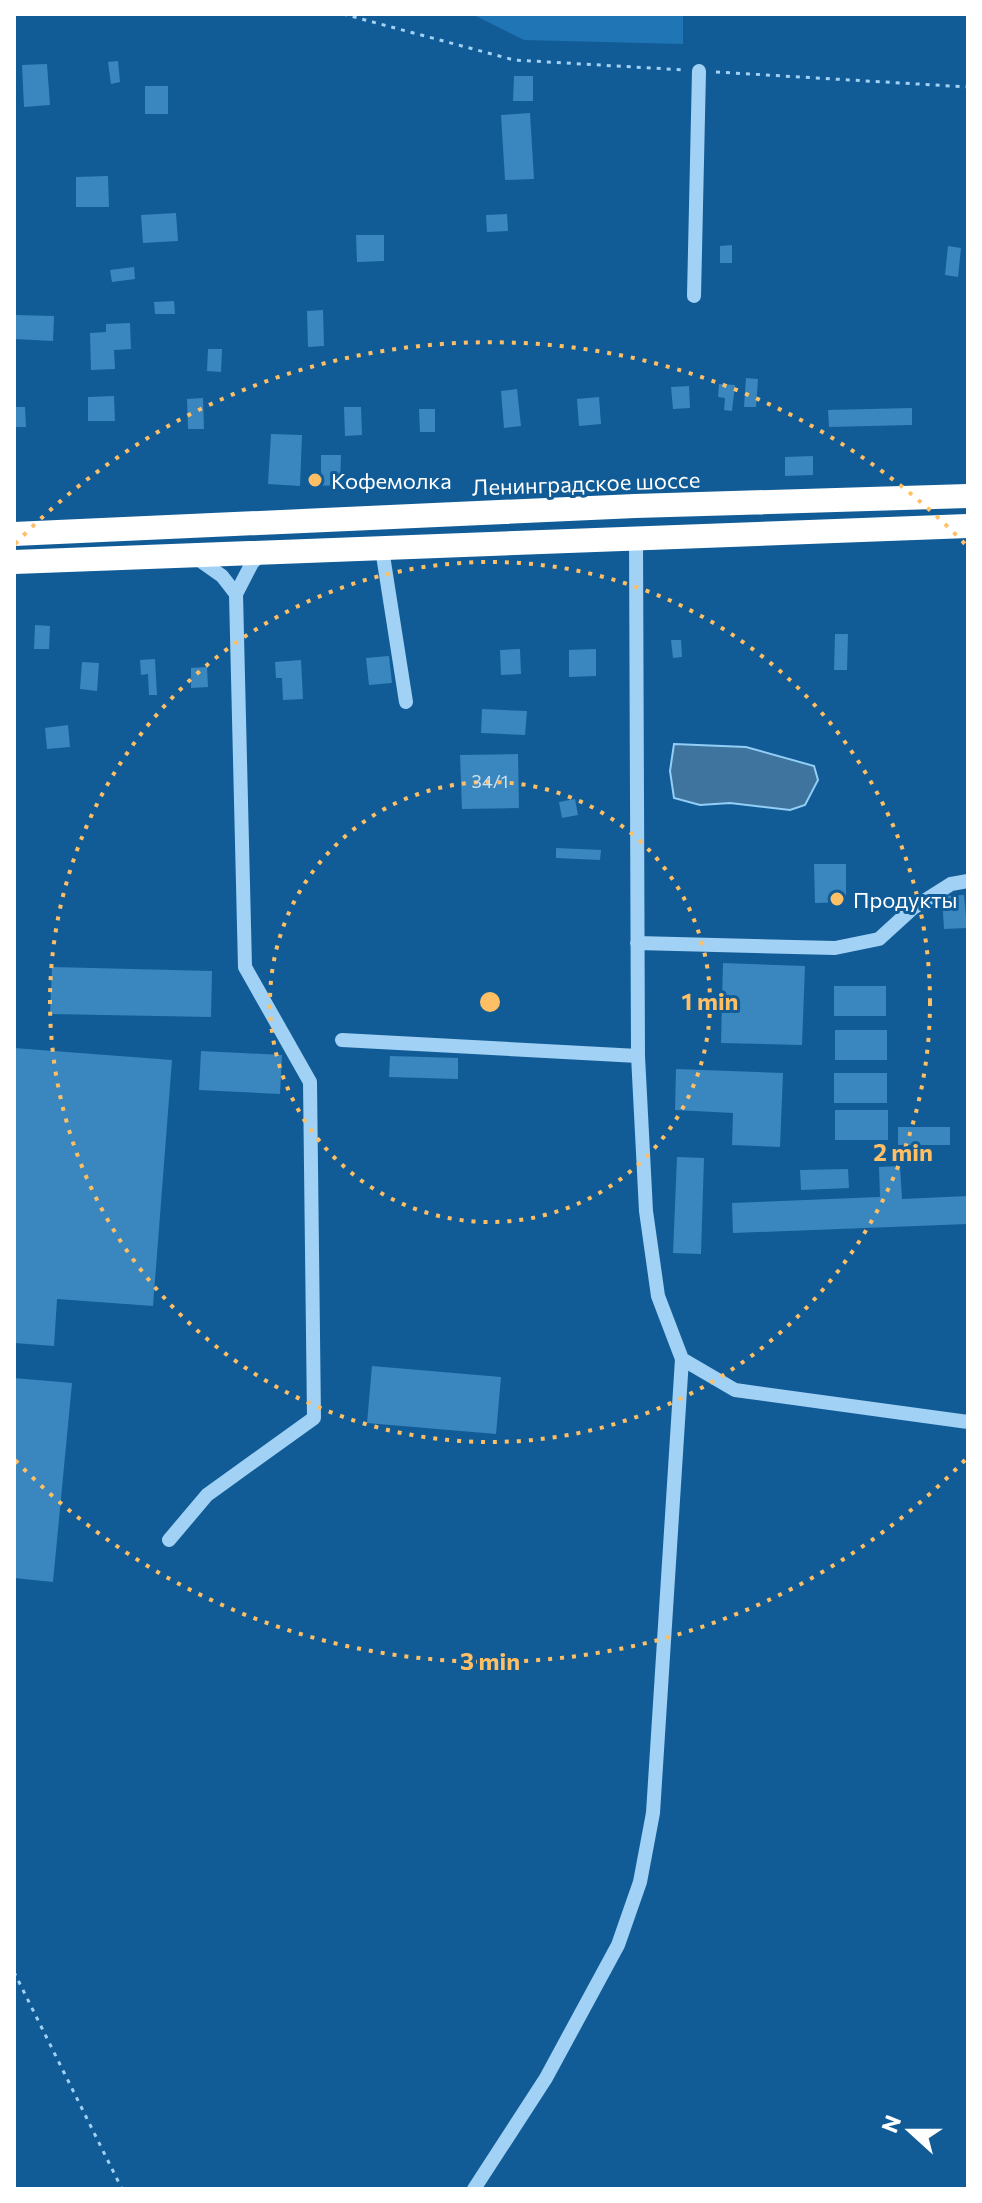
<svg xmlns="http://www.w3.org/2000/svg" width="982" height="2203" font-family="Commissioner,sans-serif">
<rect width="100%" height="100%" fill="#115c97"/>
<path fill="#2075b4" d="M472,14H683V44L524,40Z"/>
<path fill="#3e749e" stroke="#93cef7" stroke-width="2" d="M674,744L746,747L814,766L818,780L805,805L790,810L730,803L700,805L674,798L670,771Z"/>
<path fill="#3a86bf" d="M118,61L120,82L111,84L108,62Z
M47,64L50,105L24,107L22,65Z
M514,76H533V101H513Z
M145,86H168V114H145Z
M530,113L534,179L505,180L501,115Z
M108,176L109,207H76V177Z
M176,213L178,241L143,243L141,215Z
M507,214L508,231L487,232L486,215Z
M356,235H384V261L357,262Z
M732,245V263H720V246Z
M948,246L961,248L958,277L945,275Z
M134,267L135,279L112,282L110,270Z
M174,301L175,314H155L154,302Z
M323,310L324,346L308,347L307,311Z
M15,315L54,316L53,341L14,339Z
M130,323L131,349L114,350L115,369L91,370L90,333L106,332V324Z
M208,349H222L221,372L207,371Z
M746,378L758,379L756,407H744Z
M719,384L735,385L732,411L724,410L725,398L718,397Z
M689,386L690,408L673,409L671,387Z
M517,389L521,426L504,428L501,391Z
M114,396L115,421H88V397Z
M599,397L601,424L579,426L577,399Z
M203,398L204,429H188L187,399Z
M15,407H25L26,427H15Z
M344,407H361L362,435L345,436Z
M912,408V425L829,427L828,410Z
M419,409H435V432H420Z
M271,434L302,435L300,486L268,484Z
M321,455H341L340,486L309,485L310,473L321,474Z
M813,456V475L785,476V457Z
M35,625L50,626L49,649H34Z
M835,634H848L847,670H834Z
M671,640H681L682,657L673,658Z
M520,649L521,674L501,675L500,650Z
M596,649V676L569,677V650Z
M389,656L392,683L369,685L366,658Z
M155,659L157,695H149L148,674L141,675L140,660Z
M301,660L303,699L283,700L282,678H276L275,662Z
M82,662L99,663L97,691L80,689Z
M207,667L208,687L191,688V668Z
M482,709L527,711L525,735L481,733Z
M68,725L70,747L47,749L45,728Z
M518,754L519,808L462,809L460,755Z
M575,799L578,815L562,818L559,802Z
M556,848L601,850L600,860L556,858Z
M814,864H846V902L815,903Z
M964,895L967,928L944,929L942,896Z
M723,963L805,966L802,1045L721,1043Z
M52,967L212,971L211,1017L50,1014Z
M834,986H886V1016H834Z
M835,1030H887V1060H835Z
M14,1048L172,1060L153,1306L57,1299L54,1346L14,1343Z
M201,1051L282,1055L280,1094L199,1090Z
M390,1056L458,1058V1079L389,1077Z
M676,1069L783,1073L780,1147L732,1145L733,1113L675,1110Z
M834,1073H887V1103H834Z
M835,1110H888V1140H835Z
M898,1127H950V1145H898Z
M677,1157L704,1158L701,1254L673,1253Z
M900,1166L902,1199L968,1196V1224L733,1233L732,1203L880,1197L879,1167Z
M848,1169L849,1188L801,1190L800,1170Z
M372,1366L501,1377L496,1434L367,1423Z
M14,1378L72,1383L53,1582L14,1578Z"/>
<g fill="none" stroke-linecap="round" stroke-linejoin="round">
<path stroke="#a1d1f4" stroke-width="3" stroke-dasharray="4 6" stroke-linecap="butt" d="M343,14L514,60L685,70
M716,72L968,87
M14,1972L122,2189"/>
<path stroke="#a1d1f4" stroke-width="14" d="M694,296L699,71
M636,539L638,1056L646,1211L658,1296L682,1359L735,1390L968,1422
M382,549L406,702
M195,557L222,576L236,594
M637,943L835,948L879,939L913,908L951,884L968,881
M342,1040L638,1056
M169,1540L207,1495L314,1418L310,1082L245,967L236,594L252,563L262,553
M474,2189L546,2078L618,1945L640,1882L653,1813L682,1359"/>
<path stroke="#fff" stroke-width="24" d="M14,534L635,506L968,496
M14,562L968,526"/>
</g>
<g fill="none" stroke="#ffbf64" stroke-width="4" stroke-dasharray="4 8">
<circle cx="490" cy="1002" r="220"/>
<circle cx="490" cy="1002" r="440"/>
<path d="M965 1460A660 660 0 0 1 15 1460M15 544A660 660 0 0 1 965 544"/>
</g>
<g fill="#ffbf64" stroke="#115c97" stroke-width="3">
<circle cx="315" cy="480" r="8"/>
<circle cx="837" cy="899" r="8"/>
</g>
<g text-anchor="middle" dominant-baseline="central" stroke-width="6" stroke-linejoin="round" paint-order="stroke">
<g font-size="18" fill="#cee1ef">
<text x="490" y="781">34/1</text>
</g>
<g font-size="22" fill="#fff" stroke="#115c97" text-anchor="start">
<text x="331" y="480">Кофемолка</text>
<text x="853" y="899">Продукты</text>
</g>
<g font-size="22" fill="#fff" stroke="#115c97">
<text transform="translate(586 483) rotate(-2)">Ленинградское шоссе</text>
</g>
</g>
<circle cx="490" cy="1002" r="12" fill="#ffbf64" stroke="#115c97" stroke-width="4"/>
<g font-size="24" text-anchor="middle" font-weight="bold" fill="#ffbf64" stroke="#115c97" stroke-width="6" stroke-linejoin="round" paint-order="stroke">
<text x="710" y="1010">1 min</text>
<text x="903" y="1161">2 min</text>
<text x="490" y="1670">3 min</text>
</g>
<rect width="982" height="2203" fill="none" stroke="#ffffff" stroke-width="32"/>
<g transform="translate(910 2131) rotate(291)" stroke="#115c97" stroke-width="6" paint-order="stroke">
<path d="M0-6L14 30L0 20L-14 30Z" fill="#ffffff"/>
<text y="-12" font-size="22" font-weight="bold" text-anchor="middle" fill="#ffffff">N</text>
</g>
</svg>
